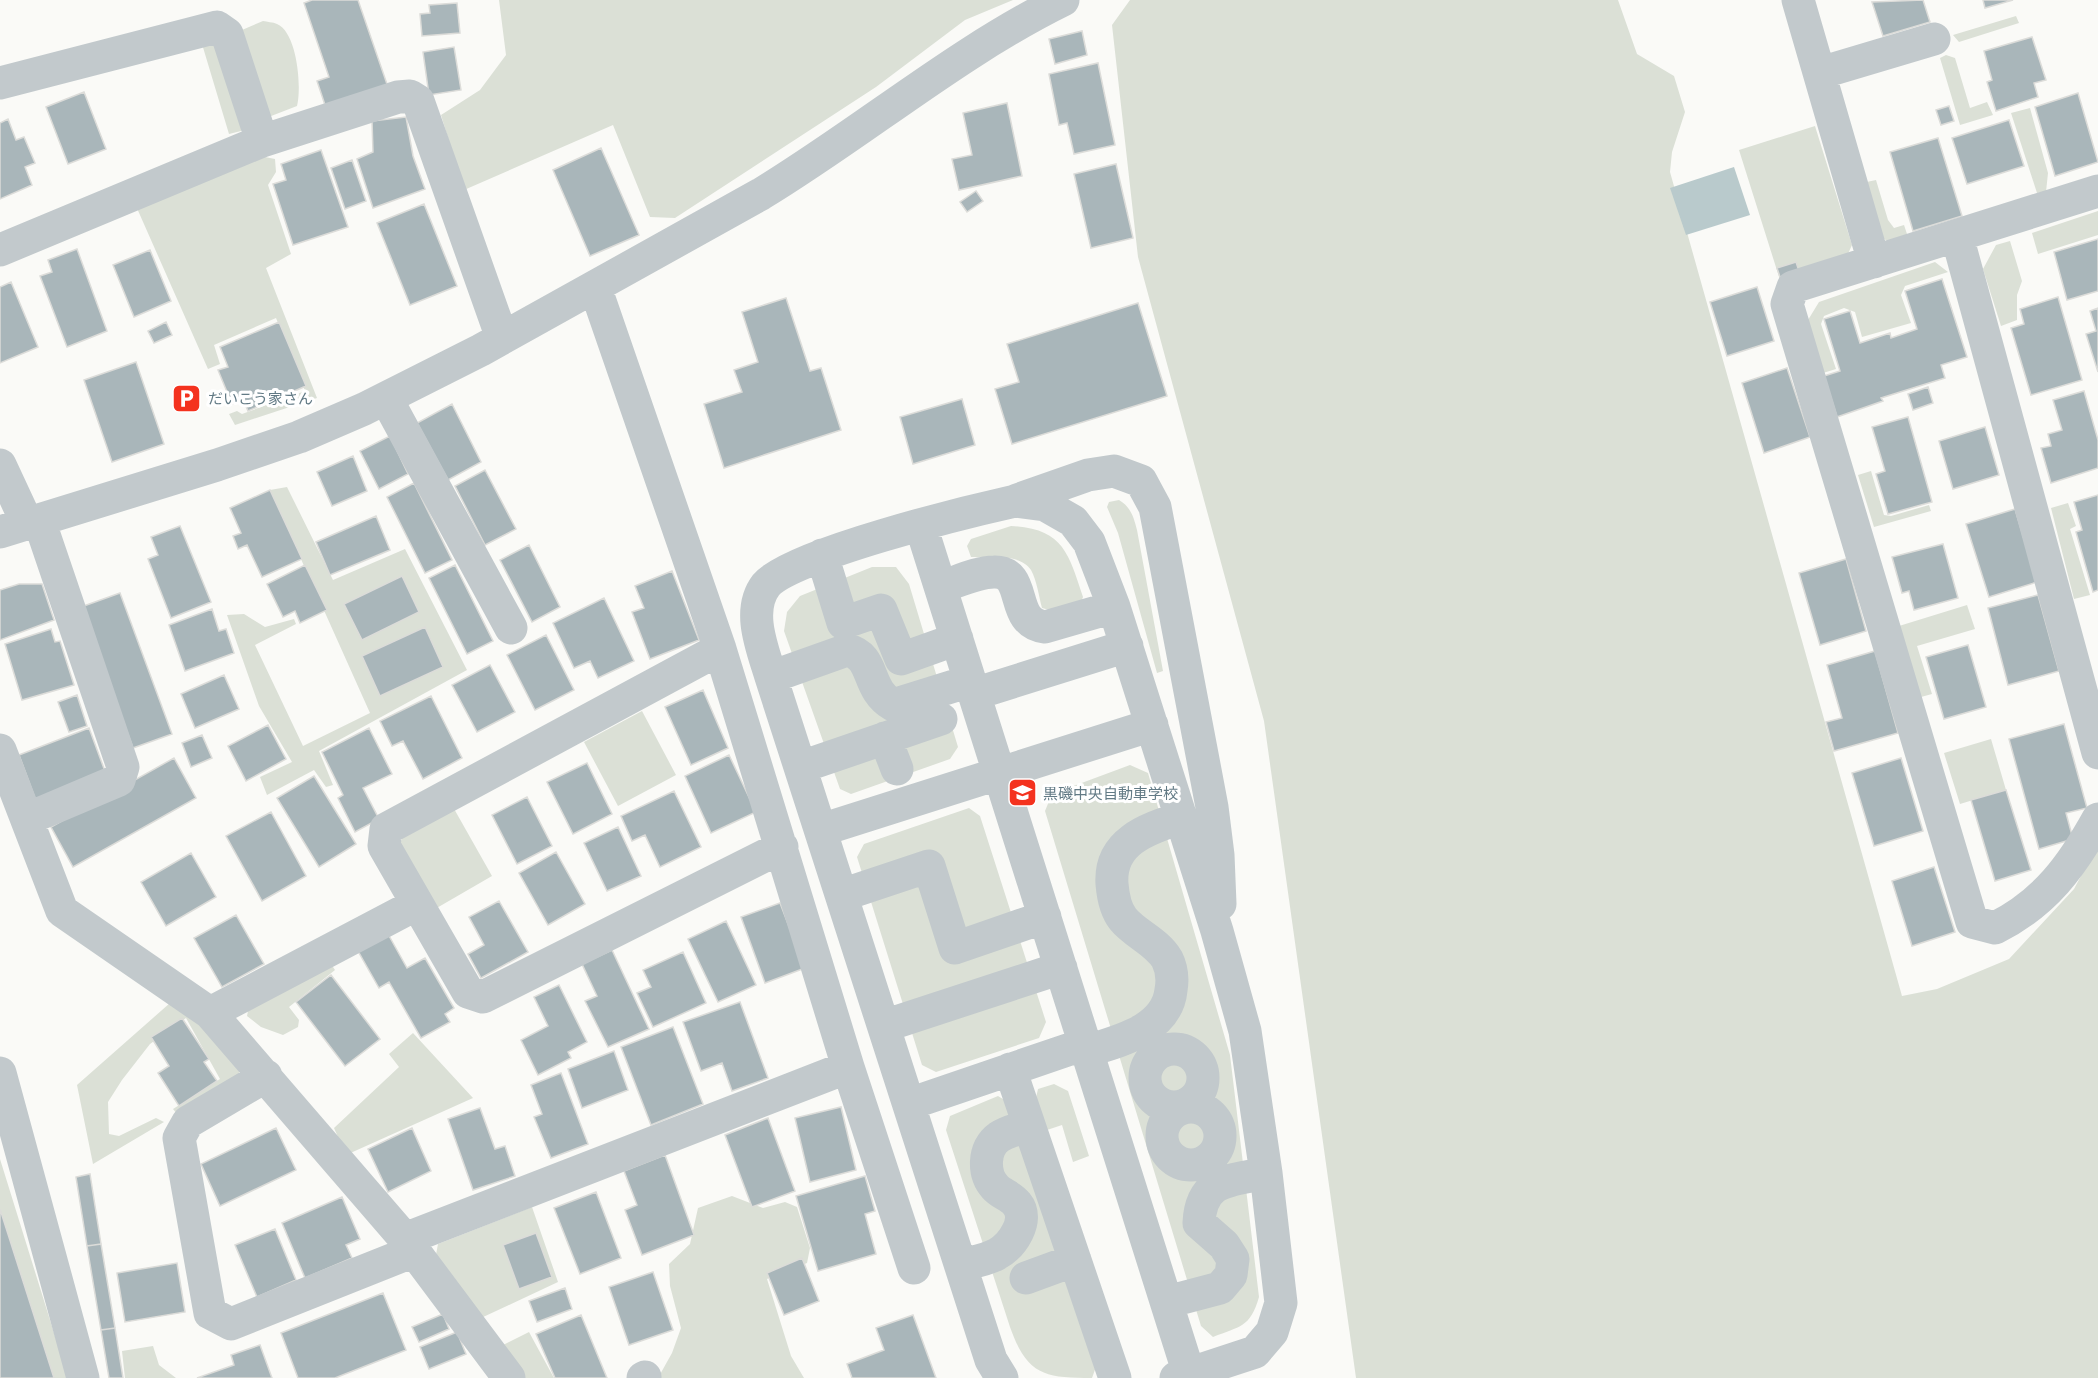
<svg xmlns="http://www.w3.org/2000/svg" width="2098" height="1378" font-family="'PT Sans Narrow','Noto Sans JP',sans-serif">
<rect width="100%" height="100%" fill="#fafaf7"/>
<path fill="#dbe0d6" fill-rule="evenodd" d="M499,0H1013L965,20L876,87L675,218L650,217L613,125L464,190L441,115L480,90L506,55Z
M1130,0H1618L1637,54L1674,76L1685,112L1672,152L1670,172L1902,996L1937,989L2009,959L2074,889L2098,844V1378H1356L1264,721L1138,257L1112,25Z
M2016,16L2019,23L1959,42L1953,35Z
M263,21C267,22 273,22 277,24C297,32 302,87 297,106L266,118L242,30Z
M202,44H215L244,122L241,131L229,134Z
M1946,55L1955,58L1970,108L1987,102L1993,115L1960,125L1940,58Z
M2030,108L2048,173L2046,192L2037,193L2011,113Z
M1815,126L1852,245L1846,258L1780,280L1739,150Z
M260,156L275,159L276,172L268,185L291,254L266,268L317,398L235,425L229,414L237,411L242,414L305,391L276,318L214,345L220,364L208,369L136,206Z
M1876,180L1888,220L1894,228L1904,225L1908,237L1889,242L1879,236L1862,183Z
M2098,211V235L2038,254L2032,233Z
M2010,241L2022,281L2017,295V320L2001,326L1983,269L1996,245Z
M1935,262L1948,272L1905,286L1901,295L1911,323L1862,337L1855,312L1844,308L1824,316L1821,324L1836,369L1823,373L1808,320L1819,302Z
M1871,471L1884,515L1891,516L1929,505L1931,511L1874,527L1858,475Z
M287,487L333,580L405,549L467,670L319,751L333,785L326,787L314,770L267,795L260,777L292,762L259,706L227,615L244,614L265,627L294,619L296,624L255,645L303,746L370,713L270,490ZM402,576L419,612L362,640L344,604Z
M1119,500C1131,507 1134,518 1137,530L1163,671L1157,673L1118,533L1107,507L1109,502Z
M2068,503L2076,526L2070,529L2090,595L2074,599L2051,508Z
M1011,526C1063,529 1068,552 1083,597L1080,605L1057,612L1042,608C1039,597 1037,581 1031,570C1020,553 989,558 971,557L967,546L971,539Z
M872,567H896L909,584L958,747L950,759L851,794L840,789L784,631L787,612L800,596Z
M1967,605L1975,629L1917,646L1932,694L1921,697L1899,626Z
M642,711L676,775L618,806L584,742Z
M1991,739L2006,790L1960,804L1944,753Z
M1130,765L1148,773L1230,1055L1259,1297C1250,1328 1240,1326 1213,1337L1201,1326L1045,811L1052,794Z
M453,807L492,876L435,909L399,846L403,836Z
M969,808L980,816L1046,1022L1039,1038L936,1072L922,1065L857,857L864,844Z
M331,964L335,970L289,1007L299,1020L298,1027L283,1035L261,1027L247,1016L248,1011Z
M170,1003L191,1012L241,1069L237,1077L177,1114L173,1109L220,1079L186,1018L150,1044L122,1080L108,1102L109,1134L119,1136L156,1118L164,1122L93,1164L77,1085Z
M413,1033L473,1098L346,1155L334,1128L399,1067L389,1054Z
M1054,1084L1068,1091L1089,1156L1073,1162L1062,1125L1044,1131L1035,1102L1038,1089Z
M998,1096L1011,1104L1097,1364L1092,1378C1044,1378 1027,1375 1010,1327L946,1130L950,1116Z
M0,1159L68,1378H54L0,1209Z
M732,1196L763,1208L785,1202L797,1207L810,1248L807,1263L767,1279L791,1356L804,1378H658L672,1353L681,1328L670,1286L669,1264L690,1244L698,1208Z
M532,1207L558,1282L481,1318L435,1260L438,1244ZM536,1233L551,1277L519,1289L503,1245Z
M529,1332L554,1378H521L499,1347Z
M153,1346L159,1365L176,1378H125L122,1351Z"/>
<path fill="#b9cacc" d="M1734,167L1750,215L1686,235L1670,188Z"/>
<path fill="#a9b6ba" stroke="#dcdcd9" stroke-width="1.5" d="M312,0H358L388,87L326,108L317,81L329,77L304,3Z
M1923,0L1930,22L1883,36L1872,2Z
M1983,0H2013L1985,8Z
M457,3L460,33L422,36L420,14L430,13L429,5Z
M1082,31L1087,55L1055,64L1049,39Z
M2032,37L2046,80L2034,83L2038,97L1996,111L1987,82L1992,80L1984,51Z
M454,47L461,90L429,95L423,52Z
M1098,63L1115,145L1074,154L1067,123L1059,125L1049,74Z
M84,92L106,149L68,164L46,107Z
M2078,93L2098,162L2055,176L2035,107Z
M1007,103L1022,176L959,190L952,159L972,155L963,113Z
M1949,106L1954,121L1941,125L1936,110Z
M406,117L413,156L425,189L373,208L357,159L373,152L372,121Z
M8,119L16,140L24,137L35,163L25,167L32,185L0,199V123Z
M2009,120L2024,166L1967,184L1952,138Z
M1938,138L1962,216L1913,231L1890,152Z
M601,148L639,235L590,256L553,170Z
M321,150L348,227L293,245L273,184L286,180L281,164Z
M352,160L366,201L345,209L331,168Z
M1116,164L1133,238L1091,248L1074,174Z
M976,191L983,201L967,212L960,202Z
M424,204L457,286L410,305L377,223Z
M2098,239V291L2067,300L2054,252Z
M77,249L107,331L67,347L40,276L52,272L48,260Z
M150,250L171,301L134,317L113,265Z
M1796,262L1799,271L1780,277L1777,268Z
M1942,279L1967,357L1941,365L1945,378L1881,398L1883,401L1837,417L1824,376L1840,371L1824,319L1850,311L1860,343L1890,333L1891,338L1917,329L1905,291Z
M11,282L38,347L0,363V287Z
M1757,287L1774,341L1727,356L1710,302Z
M2058,297L2082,380L2031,395L2011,328L2024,324L2020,309Z
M786,298L810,371L821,368L841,430L724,468L704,404L742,392L734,370L758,362L742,312Z
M1138,303L1167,396L1012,444L995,389L1019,382L1007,344Z
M2098,308V372L2086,334L2096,331L2090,311Z
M166,322L172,335L154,343L148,331Z
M279,322L306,386L248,411L243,399L232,404L218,370L228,367L220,347Z
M136,362L164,444L112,462L84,380Z
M1787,368L1810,437L1764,453L1742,383Z
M1928,387L1933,403L1913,410L1908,394Z
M2084,391L2098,440V468L2051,483L2041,448L2051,446L2048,434L2062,430L2053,400Z
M962,399L975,445L913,464L900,417Z
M452,404L481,462L448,480L417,423Z
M1908,417L1932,502L1888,514L1876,474L1885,471L1872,427Z
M1985,427L1999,475L1953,489L1939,441Z
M390,436L408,474L379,489L360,451Z
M353,456L367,491L332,506L317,472Z
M485,470L516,529L485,545L455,486Z
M414,483L452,560L425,573L387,497Z
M270,490L302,559L262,577L247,545L238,549L233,536L241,533L230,508Z
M2098,495V590L2093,592L2076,532L2082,530L2074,502Z
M2015,509L2037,582L1989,597L1966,524Z
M376,516L390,550L330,575L316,542Z
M180,526L211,602L171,618L148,559L158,555L151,537Z
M1943,544L1958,598L1914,610L1909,591L1902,593L1892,557Z
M529,545L560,607L532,622L500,560Z
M1846,559L1866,631L1820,645L1799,573Z
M305,565L327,610L300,623L295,611L283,617L267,584Z
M455,565L493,641L467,654L429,578Z
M672,571L699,640L650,659L632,612L644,608L635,586Z
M402,576L419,612L362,640L344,604Z
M19,584H42L54,620L0,640V590Z
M120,593L172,734L133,748L81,607Z
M2038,595L2059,671L2008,685L1988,608Z
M604,598L634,661L598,678L590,661L574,668L553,623Z
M212,609L219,631L226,629L234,653L185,671L169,625Z
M425,627L443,667L380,696L362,656Z
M51,629L55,642L60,641L74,685L22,700L5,644Z
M546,635L574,690L535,710L507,655Z
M1968,645L1986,707L1944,719L1926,657Z
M1875,651L1898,733L1834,751L1826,722L1842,718L1827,665Z
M490,665L515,712L477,732L452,685Z
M224,675L239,709L195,728L181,694Z
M703,690L728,748L691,765L665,707Z
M77,695L87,726L69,732L58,702Z
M431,696L462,758L423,779L403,741L392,746L380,721Z
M2064,724L2087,808L2066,813L2073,839L2039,849L2009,739Z
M268,725L286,759L246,781L228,746Z
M89,728L106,774L36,801L19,755Z
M369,728L392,774L363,788L379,819L355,832L338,798L343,795L322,752Z
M202,735L212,758L191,767L182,743Z
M729,755L756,812L711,833L685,776Z
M174,758L196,798L73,867L51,827Z
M1901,758L1923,831L1874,846L1852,773Z
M587,763L612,814L573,834L547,782Z
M314,776L356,844L319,867L277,798Z
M2006,790L2031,870L1995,881L1971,800Z
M674,791L701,847L660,867L645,835L632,841L621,816Z
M527,797L552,846L517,864L492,815Z
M271,812L306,876L262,901L226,836Z
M618,827L641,876L607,891L584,843Z
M556,852L585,904L548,925L519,873Z
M191,853L216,897L166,926L141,882Z
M1934,867L1955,932L1912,946L1892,881Z
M499,901L528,952L481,978L468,954L484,945L469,917Z
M780,903L805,968L765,983L741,917Z
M236,915L264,964L222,987L194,938Z
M726,921L756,985L718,1002L688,939Z
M388,934L407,968L425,958L454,1008L445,1014L450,1022L421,1038L389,982L379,988L358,951Z
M612,950L649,1029L608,1047L585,1001L597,996L582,964Z
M683,952L706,1003L653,1027L637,993L651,987L643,970Z
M331,975L380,1039L345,1066L296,1002Z
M559,985L587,1042L568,1052L571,1058L538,1075L521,1040L548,1026L534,997Z
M740,1002L768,1078L732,1091L722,1063L701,1071L683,1022Z
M182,1018L209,1059L204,1062L217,1081L179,1106L158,1073L169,1066L151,1037Z
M673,1027L703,1104L651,1125L621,1047Z
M614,1051L628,1090L582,1108L568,1069Z
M561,1073L588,1144L551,1158L534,1117L542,1114L531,1085Z
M841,1107L856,1170L810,1182L795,1118Z
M480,1108L495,1149L505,1146L515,1176L473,1190L448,1119Z
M768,1118L795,1191L752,1207L725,1135Z
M276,1128L296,1170L220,1206L201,1164Z
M412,1128L431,1171L388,1192L368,1149Z
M665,1155L694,1235L642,1255L625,1210L637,1205L624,1171Z
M90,1174L101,1244L87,1246L76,1177Z
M865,1176L875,1211L865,1214L876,1254L818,1271L796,1196Z
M596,1192L621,1258L580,1274L554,1208Z
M342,1197L360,1239L346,1245L352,1258L305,1278L282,1223Z
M0,1209L54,1378H0Z
M275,1229L296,1280L257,1297L235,1245Z
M536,1233L552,1277L519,1289L503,1245Z
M101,1244L115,1328L101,1330L87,1246Z
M802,1258L819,1301L784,1315L767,1273Z
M177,1263L185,1312L125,1322L117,1273Z
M653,1272L673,1330L629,1345L609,1287Z
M565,1288L572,1309L537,1322L529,1301Z
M383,1293L406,1350L335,1378H298L281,1333Z
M443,1314L449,1329L419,1342L412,1327Z
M581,1315L607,1378H555L536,1334Z
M913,1315L936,1378H852L847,1364L884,1350L876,1328Z
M115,1328L123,1378H109L101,1330Z
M457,1332L466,1354L429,1369L420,1347Z
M260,1345L272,1378H197L234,1365L231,1355Z"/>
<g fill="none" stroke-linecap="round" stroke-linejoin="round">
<path stroke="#c2c9cc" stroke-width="33" d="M1798,0L1874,262
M1820,73L1934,39
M0,83L217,27L227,34L262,141
M2098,191L1793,287L1787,304L1972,922L1995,928C2045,903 2072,866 2098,819
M1957,236L2098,753
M0,250L262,141L398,97L410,96L418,101L502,338
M595,287L720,649L848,1067L914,1268
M386,398L511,628
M0,465L27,523
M1017,500L1088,475L1114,471L1141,481L1155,507L1212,807L1218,855L1220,904
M921,526L1189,1374
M0,532L217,465L299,437L364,409L481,350L761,194C863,132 957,52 1063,0
M822,555L843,623L881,610L901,659L957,639
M941,587C957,582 977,572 994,572C1029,571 1008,623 1045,627L1114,607
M720,649L386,829L384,846L468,992L483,997L782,847
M771,677L847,650C876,656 865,689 893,705L970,681
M974,694L1127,646
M885,738L897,769
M0,750L62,911L210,1013L405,1239L509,1378
M801,767L941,719
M27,819L119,780L123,767L39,520
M821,830L1152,725
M842,895L929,866L955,948L1045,917
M210,1013L417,904
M884,1026L1061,968
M1145 1078a29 29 0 1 1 58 0a29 29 0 1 1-58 0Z
M1087,1051C1119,1041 1167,1030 1171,990C1173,979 1172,969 1167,959C1156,941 1135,934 1123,919C1115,909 1113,896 1112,884C1109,841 1148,829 1181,818
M1010,1069L1115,1378
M0,1073L83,1378
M266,1076L188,1122L179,1138L210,1313L231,1324L414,1251
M909,1104L1085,1044
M1162 1136a29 29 0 1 1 58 0a29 29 0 1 1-58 0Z
M405,1239L848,1067
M961,1265C972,1262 987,1260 997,1254C1012,1246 1030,1220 1017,1204C1011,1196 1001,1194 995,1187C983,1174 983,1148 999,1137C1007,1131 1020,1129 1029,1125
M1026,1278L1075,1260
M1167,1302L1220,1288L1231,1275L1233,1259L1224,1245L1199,1223C1201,1178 1230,1181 1266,1173
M643,1378L645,1377
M1002,1378L991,1360L771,677C763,650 746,611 766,585C790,555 970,511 1015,501L1045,505L1073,521L1089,542L1114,607L1217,931L1245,1031L1266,1173L1281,1303L1272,1332L1255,1352L1176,1378"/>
</g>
<defs>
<symbol id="parking-square" viewBox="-11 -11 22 22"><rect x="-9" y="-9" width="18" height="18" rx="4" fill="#f4321e" stroke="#fff"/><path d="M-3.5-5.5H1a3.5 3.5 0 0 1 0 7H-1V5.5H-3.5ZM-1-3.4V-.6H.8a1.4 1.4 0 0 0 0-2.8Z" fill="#fff"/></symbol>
<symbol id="school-square" viewBox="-11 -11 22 22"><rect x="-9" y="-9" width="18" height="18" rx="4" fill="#f4321e" stroke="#fff"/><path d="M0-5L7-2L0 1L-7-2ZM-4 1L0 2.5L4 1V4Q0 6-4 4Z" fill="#fff"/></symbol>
</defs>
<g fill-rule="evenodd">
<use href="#parking-square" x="170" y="382" width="33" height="33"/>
<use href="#school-square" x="1006" y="776" width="33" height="33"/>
</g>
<g text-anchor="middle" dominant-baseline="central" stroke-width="6" stroke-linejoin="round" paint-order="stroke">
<g font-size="15" fill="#627a85" stroke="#fff" text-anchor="start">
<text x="208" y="398">だいこう家さん</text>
<text x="1043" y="793">黒磯中央自動車学校</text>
</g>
</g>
</svg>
